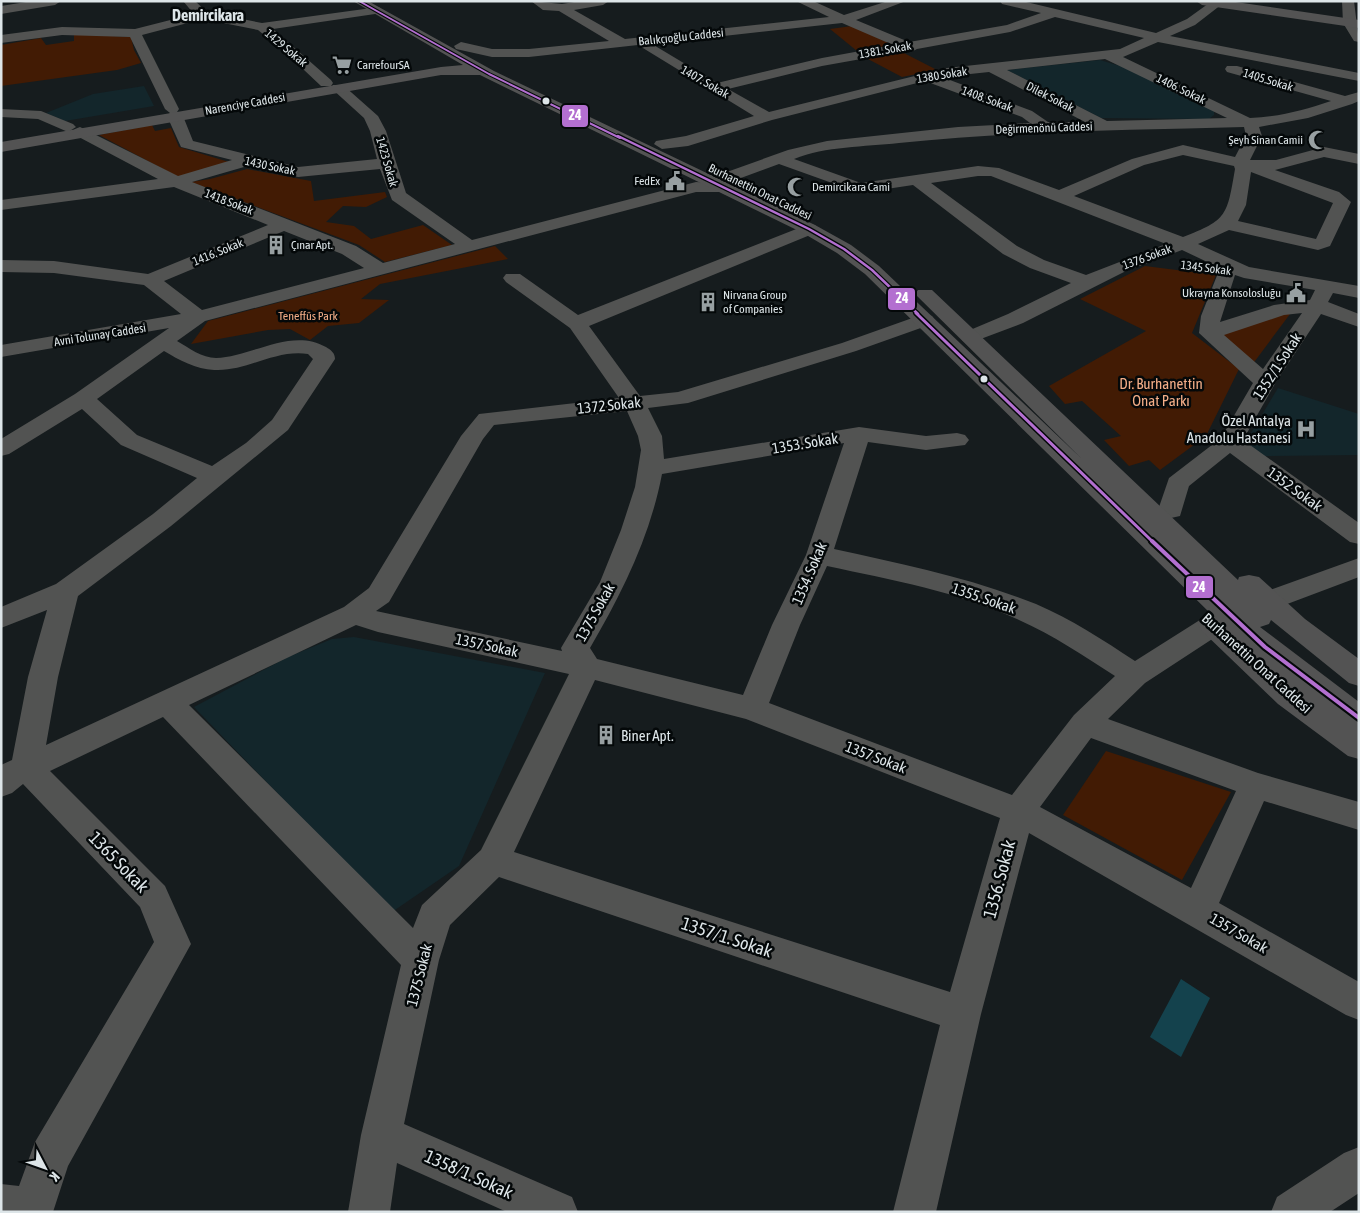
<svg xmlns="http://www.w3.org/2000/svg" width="1360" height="1213" font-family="'Asap Condensed',sans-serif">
<rect width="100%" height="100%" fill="#161c1e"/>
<path fill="#13262b" d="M1100,60L1140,72L1214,111V115L1209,119L1101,118L1007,70Z
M144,86L154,106L65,121L46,113L93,94Z
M1278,388L1359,414V455L1264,456L1245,443Z
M354,637L545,673L459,866L392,912L194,707L288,657L332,639Z"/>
<path fill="#421b04" d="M852,26L893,45L857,51L830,29Z
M74,34L131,37L134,50L141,63L117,70L1,86V45L41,38L46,45L74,41Z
M900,51L937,70L902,77L866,58Z
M152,125L155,131L171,128L179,147L229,162L178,177L99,135Z
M247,169L311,181L314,201L385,192L387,197L366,207L343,206L326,222L354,226L371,239L423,225L452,245L385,262L359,245L191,182L210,179Z
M495,246L508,259L380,284L361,299L389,300L359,323L328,326L310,340L290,329L268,330L191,344L208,321Z
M1145,266L1216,275L1192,333L1239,369L1206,436L1160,470L1149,460L1129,466L1104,440L1121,436L1082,401L1065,404L1049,386L1146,331L1080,299Z
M1283,313L1290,314L1252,365L1219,336Z
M1106,751L1231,792L1182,880L1063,815Z"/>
<path fill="#14424d" d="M1181,979L1210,998L1181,1057L1150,1037Z"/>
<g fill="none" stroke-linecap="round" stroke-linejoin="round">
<path fill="#525352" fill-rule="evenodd" d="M32,1H61L55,5L1,14V6Z
M183,1H195L207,12L262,23L379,7L381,10L379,13L375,14L273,29L331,80L333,83L331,86H321L285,52L258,30L203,19L142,35L179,109L177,112L183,116L193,141L298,167L377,159L370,131L364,118L331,88L333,85H343L378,116L386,131L406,193L472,240L696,182L730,184L732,188L730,192H696L205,321L177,341C189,348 202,358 216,358C252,357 291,327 326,347C331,350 335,353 335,359L288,430L171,526L78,596L58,677L46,745L344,607L369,588L461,436L479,414L619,398L570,328L506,282L503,278L506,274H520L578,315L809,224L815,225L818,229L815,233L589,326L640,396L678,392L842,343L918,316L925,314L932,316L935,320L932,324L856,351L688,403L648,408L662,436L664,459L859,427L926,436L957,433L965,435L969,440L965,445L926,450L868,442L834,549C902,564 971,578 1036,604C1071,619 1103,640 1135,661L1203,618L1213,615L1223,618L1227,625L1223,632L1145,683L1108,719L1258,773L1359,802V830L1264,801L1219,903L1359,982V1020L1346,1015L1029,833L981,1014L936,1212H893L940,1025L499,877L450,925L439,960L404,1124L572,1197L578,1212H507L397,1163L390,1212H348L361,1135L401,965L163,717L50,771L165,886L191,944L68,1166L53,1212H1V1184L19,1186L35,1142L154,942L140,907L23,784L12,793L1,797V765L12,760L28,677L47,610L1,628V607L56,584L153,514L197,478L121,445L82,409L9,454L1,456V439L75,394L169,328L1,357V345L181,314L144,285L54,273L1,272V260L54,261L148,274L268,225L174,187L1,210V200L158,179L75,135L72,132L75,129L80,127L178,176L232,160L181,147L167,116L170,113L165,109L130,37L62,35L1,43V35L62,27L135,29L194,14ZM251,165L298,177L380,169L392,200L455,244L383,263L356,246L192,182ZM284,231L342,254L364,268L202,310L164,281ZM164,351C179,360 196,369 214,370C246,372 275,349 308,354L313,359L272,420L246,443L212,466L137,435L97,399ZM627,411L638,436L641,450L635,487L621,530L600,582L561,648L562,651L376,611L389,602L483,439L494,425ZM844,443L806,555L772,625L743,695L597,659L590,648C622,593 650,537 662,474ZM827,566C892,580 959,592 1019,620C1053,635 1084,656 1115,676L1074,715L1012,795L769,703L800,625ZM356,625L378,632L569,674L481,850L422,905L413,928L189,705ZM595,680L746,719L1000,818L950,992L514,852ZM1091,738L1236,791L1191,888L1040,807Z
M531,1L562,4L580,1H609L603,5L574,10L625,39L829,17L796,1H813L844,15L888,1H906L856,20L909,42L1007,25L1041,13L1002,4L1000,1H1022L1156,33L1187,19L1212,1H1226L1195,25L1170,36L1359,73V81L1158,42L1123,57L1250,118C1279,117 1304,110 1331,101L1227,72L1225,69L1227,66H1237L1345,96L1359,92V101L1352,104L1308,118L1259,127L1262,136L1250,160H1276L1324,147L1359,154V164L1324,157L1275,170L1339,192L1351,202L1330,246L1318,250L1229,230L1198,244L1249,267L1359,286V298L1333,293L1328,302L1359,314V327L1321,314L1276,382L1243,440L1359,523V544L1350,542L1230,453L1189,486L1180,516L1171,518L1162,516L1158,510L1169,478L1221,438L1253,383L1199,333L1201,316L1220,268L1182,250L1124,272L1023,323L970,343L963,341L960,337L963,333L1008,314L1071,283L1030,268L1003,254L913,185L860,193L779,164L730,182L724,181L722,177L724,173L788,150L827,141L958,127L1030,123L1022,117L925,81L772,120L688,146L662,149L654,144L656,141L686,136L754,116L638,45L529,57H492L456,49L454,46L461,42L492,49H529L609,41L559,11L543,10ZM1055,17L1144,38L1120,49L947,68L769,112L728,89L822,66L906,51L911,52L917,49L1010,32ZM842,23L893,45L822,58L717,83L652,44ZM1105,59L1227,118L1107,121L1007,70ZM989,72L1085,122H1048L1032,111L942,77ZM1244,127L1246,136L1235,157L1183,145L1132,159L1059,190L999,168L978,166L861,183L794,159C826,146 864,147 899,143C1013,131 1129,130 1244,127ZM1183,155L1234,166L1235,169C1227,215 1228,220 1183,237L1074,196L1144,165ZM1251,172L1333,203L1316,239L1238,221L1246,205ZM978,176H991L1166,244L1086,275L1044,260L1017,246L931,183ZM1235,275L1244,278L1315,290L1310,300L1274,305L1220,322ZM1302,313L1263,369L1224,335L1284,315Z
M1342,1H1354L1359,42L1354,41L1343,23Z
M1,109L41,111L73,124L76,127L68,132L38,119L1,117Z
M1359,558V577L1269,611L1259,608L1255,601L1259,594Z
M1359,1147V1193L1330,1212H1271L1277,1197L1344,1153Z"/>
<path fill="#535353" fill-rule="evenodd" d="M353,1H368L494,71L815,225L851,245L879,266L1082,459L915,294L918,290H932L1238,580L1239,577L1249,575L1259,577L1305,619L1359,659V686L1349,683L1271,620L1269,624L1260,627L1359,702V759L1348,756L1278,704L1202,631L1198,624L1202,617L1211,614L865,274L837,253L803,233L480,75H441L1,152V142L441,67L463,65Z
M1196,1H1229L1359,20V28L1202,5Z"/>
<defs>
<path id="bus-1-far3" d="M359,1L489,74L620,138"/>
<path id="bus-1-far2" d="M618,136L809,229L844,249L872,270L918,314"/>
<path id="bus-1-far1" d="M916,313L1153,542"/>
<path id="bus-1" d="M1152,541L1265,647L1359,718"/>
</defs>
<use href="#bus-1-far3" stroke="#040809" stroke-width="4"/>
<use href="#bus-1-far2" stroke="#040809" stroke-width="5"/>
<use href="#bus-1-far1" stroke="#040809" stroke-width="6"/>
<use href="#bus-1" stroke="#040809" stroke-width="8"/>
<use href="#bus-1-far3" stroke="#b36fd0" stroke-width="2"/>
<use href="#bus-1-far2" stroke="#b36fd0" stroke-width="2.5"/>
<use href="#bus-1-far1" stroke="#b36fd0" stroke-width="3"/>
<use href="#bus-1" stroke="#b36fd0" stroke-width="4"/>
</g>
<defs>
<symbol id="supermarket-bare" viewBox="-9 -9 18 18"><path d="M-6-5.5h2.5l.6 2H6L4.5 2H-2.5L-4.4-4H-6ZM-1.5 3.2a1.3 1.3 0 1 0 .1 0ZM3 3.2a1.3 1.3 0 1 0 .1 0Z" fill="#979fa1" stroke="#040809" stroke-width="2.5" paint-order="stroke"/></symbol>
<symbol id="mosque-bare" viewBox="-9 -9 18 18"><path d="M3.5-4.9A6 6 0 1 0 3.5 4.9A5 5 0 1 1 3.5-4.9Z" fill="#979fa1" stroke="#040809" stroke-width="2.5" paint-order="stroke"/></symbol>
<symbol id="civic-bare" viewBox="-9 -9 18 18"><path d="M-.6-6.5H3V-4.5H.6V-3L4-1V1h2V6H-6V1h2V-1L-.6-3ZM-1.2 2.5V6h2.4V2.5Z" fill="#979fa1" stroke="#040809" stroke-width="2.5" paint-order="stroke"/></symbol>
<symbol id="building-bare" viewBox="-9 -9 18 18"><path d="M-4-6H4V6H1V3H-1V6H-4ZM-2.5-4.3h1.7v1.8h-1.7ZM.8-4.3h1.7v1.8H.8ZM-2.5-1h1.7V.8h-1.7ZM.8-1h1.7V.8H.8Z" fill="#979fa1" stroke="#040809" stroke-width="2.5" paint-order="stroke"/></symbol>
<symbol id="hospital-bare" viewBox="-9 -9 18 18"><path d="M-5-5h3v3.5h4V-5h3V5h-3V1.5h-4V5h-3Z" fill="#979fa1" stroke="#040809" stroke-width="2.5" paint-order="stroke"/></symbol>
</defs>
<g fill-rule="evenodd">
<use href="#supermarket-bare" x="328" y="51" width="28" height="28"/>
<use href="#mosque-bare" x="1304" y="126" width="28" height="28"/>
<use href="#civic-bare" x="661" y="167" width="28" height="28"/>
<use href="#mosque-bare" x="783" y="173" width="28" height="28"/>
<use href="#building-bare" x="262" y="231" width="28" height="28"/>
<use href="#civic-bare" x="1282" y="279" width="28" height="28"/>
<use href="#building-bare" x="694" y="288" width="28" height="28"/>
<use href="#hospital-bare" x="1292" y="415" width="28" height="28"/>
<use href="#building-bare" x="592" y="721" width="28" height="28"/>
</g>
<g fill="#dde5e8" stroke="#040809" stroke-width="2">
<circle cx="546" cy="101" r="4.5"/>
<circle cx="984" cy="379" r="4.5"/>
</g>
<g text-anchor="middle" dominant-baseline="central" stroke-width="5" stroke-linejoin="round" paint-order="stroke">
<g font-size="12" fill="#dde5e8" stroke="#040809">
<text transform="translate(681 37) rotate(-6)">Balıkçıoğlu Caddesi</text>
<text transform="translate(286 48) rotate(40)">1429 Sokak</text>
<text transform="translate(885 50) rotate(-10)">1381. Sokak</text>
<text transform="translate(942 75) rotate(-9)">1380 Sokak</text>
<text transform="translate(1268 80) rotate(17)">1405.Sokak</text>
<text transform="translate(705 82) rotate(30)">1407. Sokak</text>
<text transform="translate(1181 89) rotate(26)">1406. Sokak</text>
<text transform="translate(1050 97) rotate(27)">Dilek Sokak</text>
<text transform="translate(987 99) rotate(20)">1408. Sokak</text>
<text transform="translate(245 104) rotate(-10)">Narenciye Caddesi</text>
<text transform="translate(1044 128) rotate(-2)">Değirmenönü Caddesi</text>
<text transform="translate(387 162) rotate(74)">1423 Sokak</text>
<text transform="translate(270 166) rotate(12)">1430 Sokak</text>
<text transform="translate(760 192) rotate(26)">Burhanettin Onat Caddesi</text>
<text transform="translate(229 202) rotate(21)">1418 Sokak</text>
<text transform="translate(218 252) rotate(-22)">1416. Sokak</text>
<text transform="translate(1147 257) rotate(-20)">1376 Sokak</text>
<text transform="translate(1206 268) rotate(7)">1345 Sokak</text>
<text transform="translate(100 335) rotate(-9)">Avni Tolunay Caddesi</text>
</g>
<g font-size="12" fill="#dde5e8" stroke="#040809" text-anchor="start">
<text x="357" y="65">CarrefourSA</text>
<text x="1303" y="140" text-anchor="end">Şeyh Sinan Camii</text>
<text x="660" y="181" text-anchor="end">FedEx</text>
<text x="812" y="187">Demircikara Cami</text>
<text x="291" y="245">Çınar Apt.</text>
<text x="1281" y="293" text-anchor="end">Ukrayna Konsolosluğu</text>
<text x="723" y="295">Nirvana Group<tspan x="723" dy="14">of Companies</tspan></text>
</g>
<g font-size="12" fill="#f4ae88" stroke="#040809">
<text x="308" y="316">Teneffüs Park</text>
</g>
<g font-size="15" fill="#dde5e8" stroke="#040809">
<text transform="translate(1277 366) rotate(-57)">1352/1 Sokak</text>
<text transform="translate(609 405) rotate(-6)">1372 Sokak</text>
<text transform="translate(805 443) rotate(-9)">1353. Sokak</text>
<text transform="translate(1295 489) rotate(36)">1352 Sokak</text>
<text transform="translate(809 573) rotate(-67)">1354. Sokak</text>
<text transform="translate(984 598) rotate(19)">1355. Sokak</text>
<text transform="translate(595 612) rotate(-61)">1375 Sokak</text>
<text transform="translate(487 645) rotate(12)">1357 Sokak</text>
<text transform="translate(1257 663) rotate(42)">Burhanettin Onat Caddesi</text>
<text transform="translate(876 757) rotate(21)">1357 Sokak</text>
<text transform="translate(1239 933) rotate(30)">1357 Sokak</text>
<text transform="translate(419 975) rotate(-76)">1375 Sokak</text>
</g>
<g font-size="15" fill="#f4ae88" stroke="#040809">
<text x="1161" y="383">Dr. Burhanettin<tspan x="1161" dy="17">Onat Parkı</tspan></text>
</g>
<g font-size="15" fill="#dde5e8" stroke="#040809" text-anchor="end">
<text x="1291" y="420">Özel Antalya<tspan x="1291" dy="17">Anadolu Hastanesi</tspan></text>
<text x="621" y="735" text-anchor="start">Biner Apt.</text>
</g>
<g font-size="16" font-weight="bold" fill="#dde5e8" stroke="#040809">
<text x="208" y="15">Demircikara</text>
</g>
<g font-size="18" fill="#dde5e8" stroke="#040809">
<text transform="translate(119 862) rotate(46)">1365 Sokak</text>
<text transform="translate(999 879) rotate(-75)">1356. Sokak</text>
<text transform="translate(727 937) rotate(18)">1357/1. Sokak</text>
<text transform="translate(469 1174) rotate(24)">1358/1. Sokak</text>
</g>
</g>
<g stroke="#040809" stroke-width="2">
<rect x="561" y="104" width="28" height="24" rx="5" fill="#b36fd0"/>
<rect x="887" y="287" width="29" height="24" rx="5" fill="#b36fd0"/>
<rect x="1185" y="575" width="29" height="24" rx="5" fill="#b36fd0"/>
</g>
<g font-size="14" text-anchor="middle" font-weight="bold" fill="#fff">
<text x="575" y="120">24</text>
<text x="902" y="303">24</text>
<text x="1199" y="592">24</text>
</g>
<rect width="1360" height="1213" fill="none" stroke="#dde5e8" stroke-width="5"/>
<g transform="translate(45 1168) rotate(131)" stroke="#040809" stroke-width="4" paint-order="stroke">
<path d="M0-4L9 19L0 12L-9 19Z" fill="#dde5e8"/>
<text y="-8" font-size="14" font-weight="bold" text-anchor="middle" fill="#dde5e8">K</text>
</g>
</svg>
